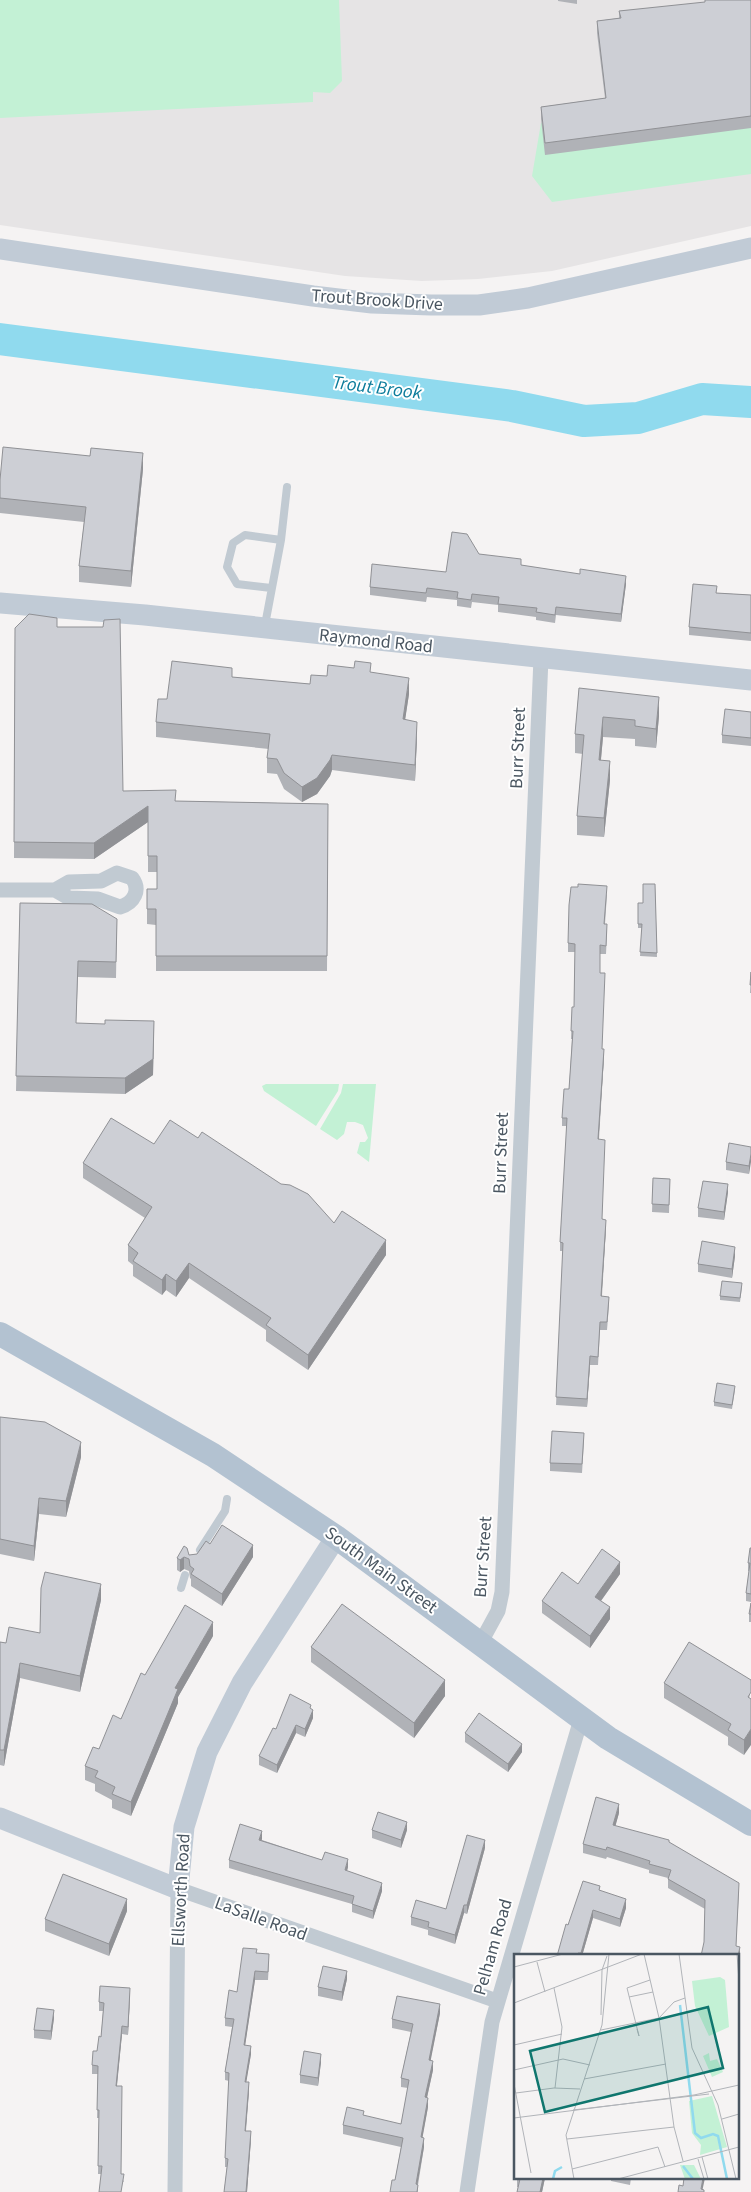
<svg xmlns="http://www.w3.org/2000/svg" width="751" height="2192" font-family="'Source Sans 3',sans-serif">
<rect width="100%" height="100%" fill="#f5f3f3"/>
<path fill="#e6e4e5" d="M0,0H751V226L552,271L478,279L422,281L345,276L0,225Z"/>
<path fill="#c3f1d5" d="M0,0H339L342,81L330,93L313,92V102L0,118Z
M751,28V174L552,202L532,176L541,123L641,140Z
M266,1084H339L338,1091L316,1126L264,1091L262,1086Z
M343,1084H376L369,1162L357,1153L360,1142H365L368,1138L363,1125L355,1122H347L344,1134L337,1140L320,1129L341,1093Z"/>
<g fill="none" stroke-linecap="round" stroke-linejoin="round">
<path stroke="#90daee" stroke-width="32" d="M0,339L512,406L584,421L638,418L702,399L751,402"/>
<path stroke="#c1cad2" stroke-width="8" d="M271,588L237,584L227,567L233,543L245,535L281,540
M265,625L281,540L287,487
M200,1550L225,1511L227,1499
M181,1588L185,1575"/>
<path stroke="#c1cad2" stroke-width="15" d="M0,890H55L69,898L98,899L120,907C134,903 141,890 132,878L117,873L101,881L69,882L55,890
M480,1644L498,1611L502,1592L541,658
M175,2192L178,1889L497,2001
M467,2192L492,2022L581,1719"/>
<path stroke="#c1cbd6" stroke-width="21" d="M0,249L313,296L372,303L431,305H479L528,298L751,248
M0,603L145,615L751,680
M0,1818L178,1889L184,1827L207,1752L242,1683L336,1537"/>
<path stroke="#b3c2d1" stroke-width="24" d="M0,1334L213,1455L336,1537L608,1738L751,1824"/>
</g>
<path fill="#b0b2b7" d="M558,0H577V4L558,1Z
M751,0V128L545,155L541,119V107L605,98L597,33V21L619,18V11Z
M90,456L143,469L131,587L79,582V566L84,522L0,513V480Z
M479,554L521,565L626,584L621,622L556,615L555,623L536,620V617L498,612V605L472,602L471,608L457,606V600L427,597L426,602L370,595V587L446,572Z
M717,593L751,595V641L689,635V627Z
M57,627L123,791L176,801L328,804L327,971H156V925L147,924V909L157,889V872H148V822L94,859L14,858L15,628Z
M371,673L409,694L405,719L417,737L415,781L332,770L330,776L317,794L302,802L284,789L277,774L267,773V758L269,749L156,737V722L167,699L232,677L310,684L327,676Z
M579,688L659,716L656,748L635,746V739L603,737L601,760L610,780L604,837L577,835V816L583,754L575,753V734Z
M751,712V746L722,743V735Z
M655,884L657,957L640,956L642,928H638V903H643Z
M607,894L605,924L607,932L606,954H600V973L602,1049L604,1057L599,1139L602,1219L606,1228L602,1296L609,1305L607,1330H600L598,1365H590L587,1407L556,1405L563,1251H560V1242L567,1126H562V1118L569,1089L572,1039H571L572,1007H574L575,952H568V943Z
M20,903L117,919L116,978L78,977L76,1023L154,1037L153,1075L125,1094L16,1091Z
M751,972V993H750Z
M198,1138L386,1255L308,1370L266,1341V1330L189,1278L176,1297L166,1290L162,1295L133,1276V1265L128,1261V1245L145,1218L83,1178V1163L154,1144Z
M751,1147L749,1174L726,1170V1162Z
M653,1178L670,1179L669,1213L652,1212Z
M728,1192L724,1220L698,1217V1208Z
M735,1256L732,1278L698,1272V1264Z
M742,1287L740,1302L720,1300V1296Z
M735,1390L732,1409L714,1406V1402Z
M0,1417L81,1457L66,1517L39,1514L34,1561L0,1554Z
M584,1441L582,1473L550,1471V1463Z
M210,1544L253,1557L222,1606L191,1586V1579L190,1578L189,1571L184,1569L180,1572L177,1570V1558L197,1554Z
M751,1548V1602L746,1601V1593L749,1571H748V1563Z
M620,1574L601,1601L610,1619L590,1648L542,1613V1601L578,1584Z
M101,1600L80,1692L20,1678L4,1766L0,1765V1642L6,1643L40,1633Z
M751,1603V1622H749V1614Z
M213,1636L178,1697V1703L131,1816L112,1808V1800L95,1791V1784L85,1780V1766L99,1749L121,1719L145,1675Z
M311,1647L445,1696L414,1738L311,1662Z
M751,1680L744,1755L728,1745V1737L664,1698V1683Z
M311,1709L313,1718L305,1737L296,1733L277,1773L259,1765V1756L276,1729Z
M465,1733L522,1752L508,1772L465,1742Z
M619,1813L615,1826L669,1842L739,1892L736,1946L740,1956L704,1942L705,1909L668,1888V1878L649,1873V1870L607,1857L606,1859L583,1853V1844Z
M372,1830H407L401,1848L372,1838Z
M262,1839V1840L322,1860L348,1867L347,1871L382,1891L373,1919L352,1912V1904L229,1868V1860Z
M485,1848L467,1914L464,1913L455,1944L428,1935V1930L411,1925V1917L446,1909Z
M600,1891L626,1908L620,1927L593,1918L582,1956H557L568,1925Z
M127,1911L109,1956L45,1931V1919Z
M257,1953L269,1962L268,1980H255L245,2045L251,2054L246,2082L249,2091L246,2131L251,2139L247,2192H224L227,2167H225V2158L229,2081L225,2080V2072L232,2027L225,2026V2018Z
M347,1979L342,2001L318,1996V1987Z
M130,1996L128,2035L122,2034L117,2086L121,2174L124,2182L101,2174H98L99,2118H97L98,2074H92V2065L97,2051L101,2037L103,2011H99V2002Z
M440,2013L430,2061L433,2070L427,2098L428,2107L422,2138L424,2147L418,2185V2192L395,2180L401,2147L343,2134V2125L401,2124L408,2088L401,2087V2078L411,2032L392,2028V2019Z
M54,2018L51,2040L34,2038V2030Z
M321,2062L318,2086L300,2083V2075Z
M517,2178H545L542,2192H517L518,2187H517Z
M611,2178H631L630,2185L611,2181Z"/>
<path fill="#909195" d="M143,453V469L131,587V571Z
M626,576V584L621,622V614Z
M409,678V694L403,734V719Z
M659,697V716L656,748V729Z
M603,717V737L599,779V760Z
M417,722V737L415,781V765Z
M332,755V770L330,776L317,794L302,802V787Z
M610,761V780L604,837V818Z
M148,806V822L94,859V843Z
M154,1021L153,1075L125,1094V1078Z
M604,1049V1057L598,1147V1139Z
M751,1154V1162L749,1174V1166Z
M728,1184V1192L724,1220V1212Z
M606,1220V1228L601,1304V1296Z
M386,1240V1255L308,1370V1355Z
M735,1247V1256L732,1278V1269Z
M189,1263V1278L176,1297V1281Z
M166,1274V1290L162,1295V1280Z
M590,1356V1365L587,1407V1399Z
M81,1442V1457L66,1517V1501Z
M39,1498V1514L34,1561V1546Z
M253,1545V1557L222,1606V1594Z
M184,1557V1569L180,1572V1560Z
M620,1562V1574L595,1609V1597Z
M101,1584V1600L80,1692V1676Z
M610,1607V1619L590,1648V1636Z
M213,1622V1636L178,1697V1703L131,1816V1802L175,1688Z
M20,1663V1678L4,1766V1750Z
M445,1680V1696L414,1738V1723Z
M313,1710V1718L305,1737V1729Z
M296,1725V1733L277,1773V1765Z
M751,1729V1745L744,1755V1740Z
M522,1744V1752L508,1772V1764Z
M619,1804V1813L613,1835V1825Z
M407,1822V1830L401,1848V1840Z
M262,1831V1839L259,1848V1840Z
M485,1840V1848L467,1914V1905Z
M348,1859V1867L345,1878V1870Z
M382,1883V1891L373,1919V1911Z
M127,1899V1911L109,1956V1944Z
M626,1899V1908L620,1927V1919Z
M464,1905V1913L455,1944V1935Z
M593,1910V1918L582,1956H581V1953Z
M740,1947V1956L737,1969V1960Z
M255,1971V1980L244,2053V2045Z
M347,1971V1979L342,2001V1992Z
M130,1988V1996L128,2035V2027Z
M440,2004V2013L429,2069V2060Z
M54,2010V2018L51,2040V2031Z
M122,2026V2034L116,2094V2086Z
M251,2046V2054L245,2090V2082Z
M321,2054V2062L318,2086V2078Z
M433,2061V2070L425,2106V2097Z
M249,2082V2091L245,2139V2131Z
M428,2098V2107L421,2146V2137Z
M251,2131V2139L247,2192H246Z
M424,2138V2147L416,2192V2184Z
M543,2178H545L542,2192H540Z
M703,2178H705L702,2192L701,2189Z"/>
<path fill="#cdcfd5" stroke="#909195" d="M705,0H751V116L545,143L541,107L606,98L597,21L621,18L619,11L705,2Z
M3,447L90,456L91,448L143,453L131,571L79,566L86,507L0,498V480Z
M452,532L467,534L479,554L521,559V565L580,574V569L626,576L621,614L556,607L555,615L536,612L537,608L498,604L499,597L472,594L471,600L457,598L458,592L427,588L426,593L370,587L372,564L446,572Z
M693,584L717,586L716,593L751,595V633L689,627Z
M29,614L57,618V627H103L104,620L120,619L123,791L176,790L175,801L328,804L327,956H156V909H147V889H157V856H148V806L94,843L14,842L15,628Z
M172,661L232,668V677L310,684L311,675L327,676L328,665L354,668L355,661L371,663L370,672L409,678L403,719L417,722L415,765L332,755L330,760L317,778L302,787L284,773L277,759L267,758L270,734L156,722L158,699H167Z
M579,688L659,697L656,729L635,726V720L603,717L599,760L610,761L604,818L577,816L584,735L575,734Z
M725,709L751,712V738L722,735Z
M578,884L607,886L604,924H607L606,946L600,945V973H605L602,1049H604L598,1139L605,1140L602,1219L606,1220L601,1296L609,1297L607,1322H600L598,1357L590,1356L587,1399L556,1397L563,1243L560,1242L567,1118H562L564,1089H569L573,1031H571L572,1007H574L575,944L568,943L569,905L571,887H578Z
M643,884H655L657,953L640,952L642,924H638V903H643Z
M20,903L92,904L117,919L116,962L78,961L76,1023L105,1024V1020L154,1021L153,1059L125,1078L16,1076Z
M751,972V985H750Z
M111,1118L154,1144L170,1120L198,1138L202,1132L281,1184L290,1185L308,1194L334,1223L342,1211L386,1240L308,1355L266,1325L271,1318L189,1263L176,1281L166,1274L162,1280L133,1261L138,1253L128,1245L152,1207L83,1163Z
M729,1143L751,1147V1154L749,1166L726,1162Z
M653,1178L670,1179L669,1205L652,1204Z
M703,1181L728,1184L724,1212L698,1208Z
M702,1241L735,1247L732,1269L698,1264Z
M722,1281L742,1283L740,1298L720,1296Z
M717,1383L735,1386L732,1405L714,1402Z
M0,1417L45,1422L81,1442L66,1501L39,1498L34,1546L0,1539Z
M552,1431L584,1433L582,1464L550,1463Z
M222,1525L253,1545L222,1594L191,1574L194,1569L190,1566L189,1559L184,1557L180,1560L177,1558L184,1546L187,1548L189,1555L197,1554L206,1541L210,1544Z
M750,1548H751V1594L746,1593L750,1563H748Z
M602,1549L620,1562L595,1597L610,1607L590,1636L542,1601L562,1572L578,1584Z
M45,1572L101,1584L80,1676L20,1663L4,1750H0V1642L6,1643L9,1627L40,1633L41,1588Z
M751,1603V1614H749Z
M342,1604L445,1680L414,1723L311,1647Z
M185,1605L213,1622L175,1688L178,1689L131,1802L112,1794L115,1787L95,1777L98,1771L85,1766L93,1747L99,1749L113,1715L121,1719L141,1673L145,1675Z
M689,1642L751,1680V1692L748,1697L751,1699V1729L744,1740L728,1730L731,1724L664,1683Z
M290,1694L311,1705L310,1708L313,1710L305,1729L296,1725L277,1765L259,1756L273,1728L276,1729Z
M479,1713L522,1744L508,1764L465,1733Z
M596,1797L619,1804L613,1825L669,1840V1842L739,1883L736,1946L740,1947L737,1960V1956H701L704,1942L705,1900L668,1879L671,1870L649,1864L650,1861L607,1847L606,1850L583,1844Z
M378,1812L407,1822L401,1840L372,1830Z
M240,1824L262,1831L259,1840L322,1860L325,1852L348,1859L345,1870L382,1883L373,1911L352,1904L354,1896L229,1860Z
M467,1835L485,1840L467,1905H464L455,1935L428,1927L429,1922L411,1917L416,1900L446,1909Z
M63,1874L127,1899L109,1944L45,1919Z
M583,1881L600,1886L599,1890L626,1899L620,1919L593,1910L581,1953H578L577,1956H557L566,1924L568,1925Z
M243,1948L257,1949L256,1953L269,1954L268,1972L255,1971L244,2045L251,2046L245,2082H249L245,2131H251L246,2192H224L228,2159L225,2158L229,2073L225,2072L234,2019L225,2018L229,1990L237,1992Z
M323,1966L347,1971L342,1992L318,1987Z
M100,1986L130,1988L128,2027L122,2026L116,2086H122L121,2174H124L121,2192H99L102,2166H98L99,2110H97L98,2066L92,2065L93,2051H97L99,2036L101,2037L104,2003L99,2002Z
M397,1996L440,2004L429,2060L433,2061L425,2097L428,2098L421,2137L424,2138L416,2184L418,2185L417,2192H390L392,2180H395L403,2138L343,2125L347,2107L364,2111L363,2115L401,2124L409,2080L401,2078L413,2024L392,2019Z
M37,2008L54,2010L51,2031L34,2030Z
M304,2051L321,2054L318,2078L300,2075Z
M517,2178H543L540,2192H517L520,2179Z
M684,2178H703L701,2189L704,2190V2192H678L679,2185L683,2186Z"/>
<g text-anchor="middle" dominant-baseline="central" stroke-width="4" stroke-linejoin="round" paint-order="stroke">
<g font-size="18" fill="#4a5661" stroke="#fff">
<text transform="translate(377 300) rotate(4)">Trout Brook Drive</text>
<text transform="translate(376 641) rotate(6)">Raymond Road</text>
<text transform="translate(518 748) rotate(-88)">Burr Street</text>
<text transform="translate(501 1153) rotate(-88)">Burr Street</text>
<text transform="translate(483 1557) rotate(-86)">Burr Street</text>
<text transform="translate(381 1570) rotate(36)">South Main Street</text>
<text transform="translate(181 1890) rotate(-87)">Ellsworth Road</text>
<text transform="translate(261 1919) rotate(20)">LaSalle Road</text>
<text transform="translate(493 1947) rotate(-74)">Pelham Road</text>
</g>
<g font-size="19" font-style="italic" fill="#0c7c9b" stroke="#fff">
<text transform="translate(377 388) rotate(7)">Trout Brook</text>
</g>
</g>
<g transform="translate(514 1954)">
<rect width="225" height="225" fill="#f5f3f3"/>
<path d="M206,23L211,26L215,73L195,82L181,52L178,27ZM195,99L196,107L203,105L209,118L198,123L189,102ZM198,142L213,193L186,201L187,191L178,179L175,147ZM166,211H180L187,225H171Z" fill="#c3f1d5"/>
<path fill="none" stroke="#90daee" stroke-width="2.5" d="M166,51L181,179L187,184L199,180L204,182L213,225M169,212L179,225M39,225L41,217L48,213"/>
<path fill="none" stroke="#b1b4b9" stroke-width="1" d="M130,0L145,64L160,173L169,207M165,0L178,94L204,151L222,225M223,0L225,27M23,8L31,38M0,13L49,0M40,34L48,73L41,134M115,43L139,38M0,49L128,0M87,61L88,16L93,2M123,75L125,82L113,34L136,26M87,76L145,64L160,48L171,44M0,91L48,80M0,116L49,105L76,111M70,125L152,110M0,130L17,219M2,139L40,134L66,135M59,156L195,140M0,164L180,141L225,131M208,165L225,160M53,185L160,173M188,203L194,225M184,205L190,225M58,215L144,193L151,213M60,225L52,181L88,71L95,0M104,225L225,193"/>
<path fill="#0f766e" fill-opacity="0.15" stroke="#0f766e" stroke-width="2.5" d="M194,53L209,114L31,158L16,97Z"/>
<rect width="225" height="225" fill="none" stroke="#4a5661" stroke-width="2.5"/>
</g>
</svg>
